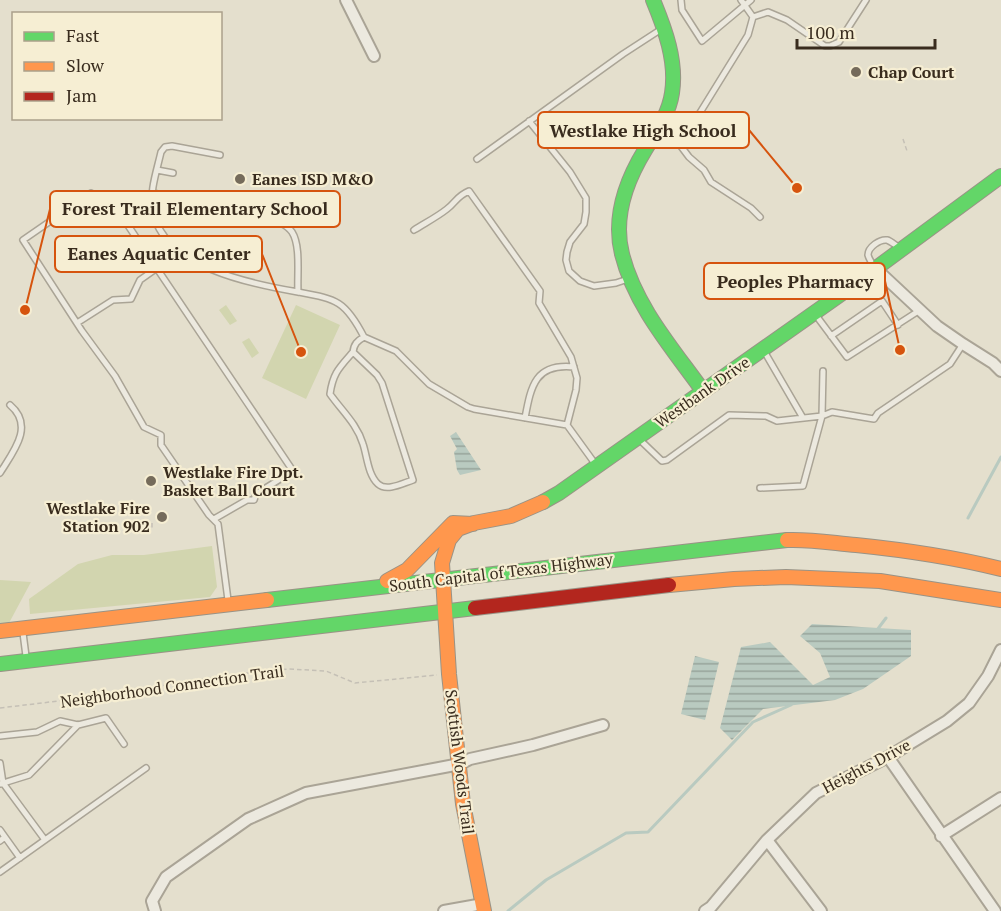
<svg xmlns="http://www.w3.org/2000/svg" width="1001" height="911" font-family="'PT Serif',serif">
<defs>
<pattern id="water-rules" width="6" height="5" patternUnits="userSpaceOnUse" patternTransform="scale(1.5)"><rect width="6" height="5" fill="#b9cac0"/><path d="M0 2.5h6" fill="none" stroke="#97a49b"/></pattern>
</defs>
<rect width="100%" height="100%" fill="#e4dfcd"/>
<path fill="#d2d5af" d="M226,305L237,321L230,325L219,310Z
M296,305L340,325L306,399L262,378Z
M249,338L259,353L252,358L242,342Z
M212,546L217,587L210,597L30,614L29,599L78,564L112,555H144Z
M0,580L31,582L9,623H0Z"/>
<path fill="url(#water-rules)" d="M456,432L481,470L460,475L457,470L454,452L457,449L450,436Z
M812,624L911,630V656L863,689L835,700L763,709L732,740L720,728L741,647L770,642L813,685L830,677L820,653L800,636Z
M695,656L719,662L705,720L681,714Z"/>
<g fill="none" stroke-linecap="round" stroke-linejoin="round">
<path stroke="#b9cac0" stroke-width="3" d="M968,518L1001,457
M877,630L886,618
M508,911L546,880L626,833L648,832L753,722L791,705"/>
<defs>
<path id="lane" d="M681,0L682,10L702,41L751,0
M741,0L753,17
M529,121L570,172L586,198V212L584,224L570,242L567,252L566,260L569,271L580,281L594,286L616,283L628,279
M220,155L172,146L165,147L161,152C157,170 149,192 153,211C163,267 251,284 298,292
M477,159L623,54L663,28
M157,170L173,173
M153,193L276,220C282,224 288,226 292,232C301,246 297,275 298,292C336,299 345,300 364,337
M760,217L751,208L711,182L704,170L689,157L680,145L748,35L753,17L768,12L787,20L825,46H830L839,42L866,0
M414,230C425,223 437,217 447,209C456,202 457,196 469,191L540,291L539,303L571,357L577,378L576,390L567,425L596,465
M875,268C873,265 869,259 868,255C868,247 880,239 887,240C891,241 896,246 900,248
M815,314L847,357L920,310
M77,323L113,300L131,299L140,280L157,268
M831,336L882,301L898,325
M764,351L803,418
M353,352C339,368 333,373 330,394C342,411 357,424 363,444C367,456 368,475 378,484C387,492 403,483 413,480L382,383L377,375L353,352C354,344 357,341 364,337L396,351L429,384L468,407L474,409L567,425
M525,418C531,386 535,363 574,367
M639,439L662,461L667,460L729,415L766,416L777,421L822,416L832,412L874,419L878,413L950,364L963,344
M0,473C13,452 35,426 10,405
M760,488L803,486L822,416L823,371
M214,519L247,500H254L256,494L293,471L121,215L91,193L23,240L82,331L115,376L144,427L161,435V445L209,515L218,524L228,600
M23,633L26,656
M0,736L37,732L60,721L78,725L106,718L124,744
M0,763L3,783L45,840
M0,784L29,775L78,725
M0,830L5,837L0,841
M5,837L20,858
M0,872L146,768"/>
<path id="street" d="M346,0L374,56
M875,268L937,326L963,344L993,363L1001,371
M888,757L995,911
M941,836L1001,798
M767,840L821,911
M155,911L152,901L166,877L248,819L306,793L460,764L470,759L533,745L603,725
M444,911L483,904
M705,911L711,907L767,840L816,793L888,757L947,721L969,703L988,676L1001,650"/>
<path id="fast" d="M653,0C665,29 677,61 672,93C669,114 656,132 645,150C626,181 613,218 622,254C635,306 673,349 703,391
M543,502L559,493L841,294L1001,176
M267,600L787,540
M0,664L475,608"/>
<path id="slow" d="M787,540C811,539 833,543 856,545C905,550 953,557 1001,569
M387,581L407,570L453,523L473,524
M669,585L734,579L786,577L880,581L1001,600
M0,631L267,600
M484,911L463,804L449,674L442,563L449,540L458,529L474,523L511,516L543,502"/>
<path id="jam" d="M475,608L669,585"/>
</defs>
<use href="#lane" stroke="#aaa496" stroke-width="8"/>
<use href="#street" stroke="#aaa496" stroke-width="14"/>
<use href="#fast" stroke="#999386" stroke-width="16"/>
<use href="#slow" stroke="#999386" stroke-width="16"/>
<use href="#jam" stroke="#999386" stroke-width="16"/>
<path stroke="#c5c0b6" stroke-width="1.5" stroke-dasharray="4.5 3" stroke-linecap="butt" d="M903,139L907,151
M152,523V529
M0,708L142,691L153,687L238,674L288,669L326,671L355,683L437,675"/>
<use href="#lane" stroke="#ece9df" stroke-width="5"/>
<use href="#street" stroke="#ece9df" stroke-width="10"/>
<use href="#fast" stroke="#63d668" stroke-width="14"/>
<use href="#slow" stroke="#ff974d" stroke-width="14"/>
<use href="#jam" stroke="#b3261e" stroke-width="14"/>
</g>
<g fill="#756b5b" stroke="#f6eed3" stroke-width="2">
<circle cx="856" cy="72" r="6"/>
<circle cx="240" cy="179" r="6"/>
<circle cx="151" cy="481" r="6"/>
<circle cx="162" cy="517" r="6"/>
</g>
<g text-anchor="middle" dominant-baseline="central" stroke-width="4.5" stroke-linejoin="round" paint-order="stroke">
<g font-size="16" font-weight="bold" fill="#392c1e" stroke="#f6eed3" text-anchor="start">
<text x="868" y="72">Chap Court</text>
<text x="252" y="179">Eanes ISD M&amp;O</text>
<text x="163" y="472">Westlake Fire Dpt.<tspan x="163" dy="18">Basket Ball Court</tspan></text>
<text x="150" y="508" text-anchor="end">Westlake Fire<tspan x="150" dy="18">Station 902</tspan></text>
</g>
<g font-size="16" fill="#392c1e" stroke="#f6eed3">
<text transform="translate(702 392) rotate(-35)">Westbank Drive</text>
<text transform="translate(501 572) rotate(-7)">South Capital of Texas Highway</text>
<text transform="translate(172 686) rotate(-8)">Neighborhood Connection Trail</text>
<text transform="translate(460 762) rotate(83)">Scottish Woods Trail</text>
<text transform="translate(866 766) rotate(-28)">Heights Drive</text>
</g>
</g>
<path fill="none" stroke="#d6540e" stroke-width="2" d="M797 188L749 130M25 310L50 209M301 352L262 254M900 350L885 281"/>
<g fill="#d6540e" stroke="#f6eed3" stroke-width="2">
<circle cx="797" cy="188" r="6"/>
<circle cx="25" cy="310" r="6"/>
<circle cx="301" cy="352" r="6"/>
<circle cx="900" cy="350" r="6"/>
</g>
<g fill="#f6eed3" stroke="#d6540e" stroke-width="2">
<rect x="538" y="112" width="211" height="36" rx="6"/>
<rect x="50" y="191" width="290" height="36" rx="6"/>
<rect x="55" y="236" width="207" height="36" rx="6"/>
<rect x="704" y="263" width="181" height="36" rx="6"/>
</g>
<g font-size="18" text-anchor="middle" font-weight="bold" fill="#392c1e">
<text x="643" y="137">Westlake High School</text>
<text x="195" y="215">Forest Trail Elementary School</text>
<text x="159" y="260">Eanes Aquatic Center</text>
<text x="795" y="288">Peoples Pharmacy</text>
</g>
<rect x="12" y="12" width="210" height="108" fill="#f6eed3" stroke="#aaa08b" stroke-width="1.5"/>
<rect x="24" y="32" width="30" height="9" fill="#63d668" stroke="#aaa08b" stroke-width="1.5"/>
<text x="66" y="42" font-size="18" fill="#392c1e">Fast</text>
<rect x="24" y="62" width="30" height="9" fill="#ff974d" stroke="#aaa08b" stroke-width="1.5"/>
<text x="66" y="72" font-size="18" fill="#392c1e">Slow</text>
<rect x="24" y="92" width="30" height="9" fill="#b3261e" stroke="#aaa08b" stroke-width="1.5"/>
<text x="66" y="102" font-size="18" fill="#392c1e">Jam</text>
<path d="M797 39v9h138v-9" fill="none" stroke="#392c1e" stroke-width="3"/>
<text x="806" y="39" font-size="18" fill="#392c1e" stroke="#f6eed3" stroke-width="4.5" paint-order="stroke">100 m</text>
</svg>
